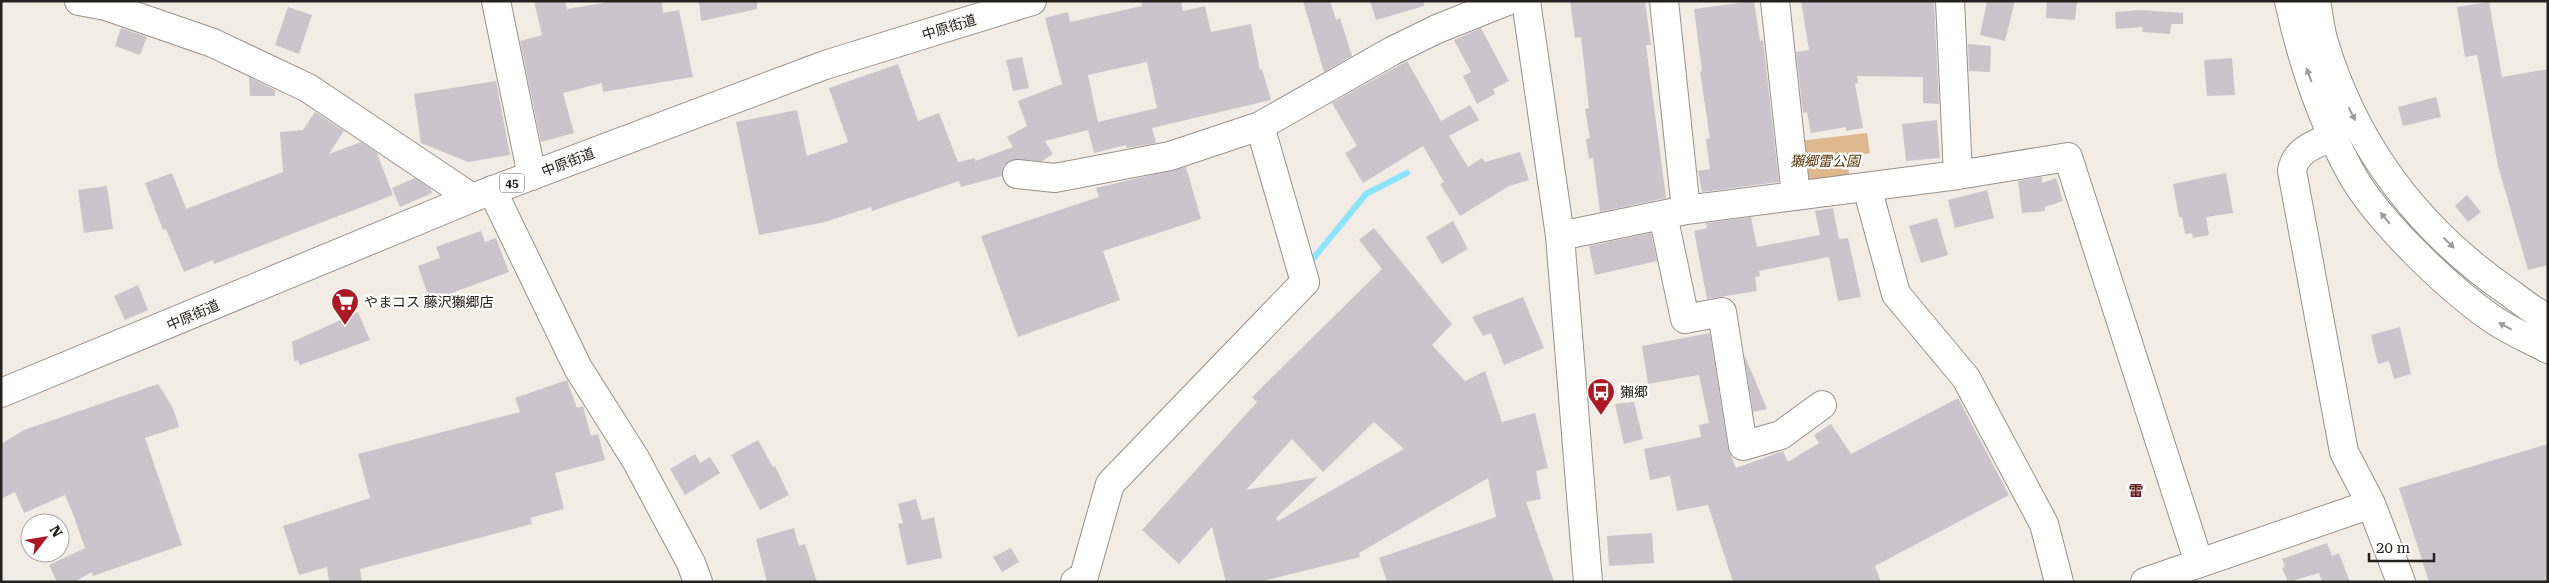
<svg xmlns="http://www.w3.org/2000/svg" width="2549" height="583" font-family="'Roboto Serif','Noto Sans JP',serif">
<rect width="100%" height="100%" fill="#f3ece5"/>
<path fill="#deb98f" d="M1867,133L1870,153L1847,157L1850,182L1813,187L1804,178L1799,141Z"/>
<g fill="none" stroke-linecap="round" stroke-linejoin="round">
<path stroke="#8ae5fd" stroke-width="6" d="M1308,265L1366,194L1407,173"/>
</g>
<path fill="#cbc4cb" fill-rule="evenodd" d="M534,1H565L567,9L615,1H662L663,13L679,10L693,77L603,92L602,83L563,93L574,133L541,142L520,41L542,35Z
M699,1H757V9L701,21Z
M1141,1H1181L1183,11L1205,6L1211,32L1251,24L1260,70L1262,69L1271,100L1152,128L1156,143L1127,148L1126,145L1094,153L1088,130L1045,141L1053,154L1042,161L1011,160L1004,165L1002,176L961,187L959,181L872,211L871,207L825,222L759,235L736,122L797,110L807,156L848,142L829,88L898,64L918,121L939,113L958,162L975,158V161L1013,147L1007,137L1027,126L1018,101L1062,84L1045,18L1068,12L1070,22L1142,6ZM1147,62L1157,108L1098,122L1088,75Z
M1303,1H1330L1336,20L1340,18L1352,56L1324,72Z
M1370,1H1424V6L1376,20Z
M1570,1H1645L1651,45H1646L1666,198L1600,212L1593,158L1589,159L1586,139L1590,138L1585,109L1589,108L1581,37L1575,38Z
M1754,1L1760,41L1763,40L1779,182L1702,192L1698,171L1710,169L1706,139L1710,138L1700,72L1702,71L1694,9Z
M1801,1H1934L1939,104L1923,103V77L1857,76L1858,83L1855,84L1863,128L1846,131V127L1811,133L1807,112L1803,113L1796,52L1809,50Z
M1987,1H2015L2005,41L1980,35Z
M2047,1H2077L2075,20L2046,18Z
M2489,2L2502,77L2548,69V265L2528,270L2498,166L2477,55L2465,57L2457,7Z
M288,7L312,15L299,54L275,45Z
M2142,10L2183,13V24H2171L2170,34L2142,32L2143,27L2116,29L2115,12Z
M121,28L147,37L140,55L115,46Z
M1481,28L1509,81L1493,89L1495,94L1477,104L1463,76L1471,72L1454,40Z
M1968,44L1991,46L1990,72L1969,71Z
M1022,57L1029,88L1013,91L1006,60Z
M2232,58L2235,95L2207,96L2204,60Z
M1407,61L1441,121L1470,105L1479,120L1449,136L1468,167L1482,158L1485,162L1520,152L1529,180L1509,186L1460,216L1440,184L1444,182L1423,146L1363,183L1345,153L1357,146L1332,103Z
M249,77L275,90V96H250Z
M496,81L510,155L468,162L421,143L414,94Z
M2436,97L2441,117L2403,126L2398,107Z
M315,112L344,131L329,154L361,142L377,153L393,195L214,264L213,260L184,272L166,229L163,230L145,183L172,173L186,209L283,172L280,132L303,130Z
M1937,120L1940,158L1906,161L1902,124Z
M1186,167L1201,219L1103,251L1120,300L1018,337L981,236L1099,197L1096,188Z
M2226,173L2233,213L2206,217L2209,235L2193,238L2192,233L2185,234L2182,217H2179L2173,184Z
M2042,177V183L2056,178L2063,201L2045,207V211L2022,213L2018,181Z
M415,178L431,189L432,193L400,207L392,188Z
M107,186L113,229L84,233L78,190Z
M1987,190L1994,218L1955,228L1948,200Z
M2467,195L2481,212L2468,222L2455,206Z
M1833,208L1839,239L1848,238L1861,297L1838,301L1829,257L1759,271L1760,276L1755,277L1757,291L1707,299L1694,231L1707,228L1706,223L1751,217L1757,247L1820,235L1815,211Z
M1937,218L1948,255L1921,263L1909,226Z
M1453,221L1468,249L1442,264L1426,237Z
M1374,228L1452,324L1432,345L1465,381L1485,371L1502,422L1535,413L1548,468L1536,471L1541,499L1526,502L1554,582H1387L1379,558L1496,517L1488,478L1359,553L1360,557L1259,582H1226L1212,527L1179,564L1142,530L1257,402L1252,397L1382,269L1359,240ZM1374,422L1404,449L1278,521L1276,518L1318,477L1246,490L1292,439L1323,472Z
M481,231L485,242L496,238L509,272L430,301L418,266L440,258L436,247Z
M1651,233L1657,261L1595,275L1589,246Z
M138,285L148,310L125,320L114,296Z
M1523,297L1544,348L1504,365L1491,333L1483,336L1472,317Z
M358,312L370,340L300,365L298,360L294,361L292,342Z
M2400,327L2411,374L2394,379L2389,361L2378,364L2371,335Z
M1710,333L1728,448L1736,468L1783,451L1788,462L1819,443L1814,435L1831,424L1851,454L1958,398L2009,495L1875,566L1881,582H1733L1708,505L1677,511L1670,476L1650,480L1644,449L1701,437L1699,425L1709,423L1699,375L1648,384L1642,346Z
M1744,354L1767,409L1753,412Z
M567,380L577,408L583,406L591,436L598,434L605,460L555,473L564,509L530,518L532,524L360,569L362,582H329L327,567L299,575L283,526L370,498L358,454L520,412L515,398Z
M158,384L173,408L179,427L145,438L182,545L93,576L92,572L74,582H57L49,565L85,548L73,514L65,495L24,513L15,492L1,499V444L24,430Z
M1634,402L1643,439L1624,444L1615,404Z
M758,440L773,467L775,466L789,495L760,510L731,455Z
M2548,444V582H2429L2399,488Z
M695,454L700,463L710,457L720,473L685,495L670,469Z
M916,499L922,520L934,517L942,558L907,565L898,524L903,523L898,504Z
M794,528L799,546L805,544L817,582H767L756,539Z
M1652,533L1654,563L1609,566L1607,536Z
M2327,543L2332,556L2339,553L2350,582H2322L2319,573L2288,582L2282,568L2285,567L2282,559Z
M1011,548L1019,562L1002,572L993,557Z"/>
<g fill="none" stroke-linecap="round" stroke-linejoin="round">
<defs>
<path id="minor" d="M79,1L106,6L213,43L308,88L472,198
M496,1L532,176
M1526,1L1560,236L1588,582
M1664,1L1686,210
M1775,1L1796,196
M1950,1L1958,175
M2289,1C2302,62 2322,121 2352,175C2379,222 2447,287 2491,318C2508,330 2529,339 2548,349
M2316,1C2319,16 2320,32 2325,46C2357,149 2421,232 2510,293C2522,302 2535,312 2548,319
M2333,136C2316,144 2295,150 2292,171L2344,452L2371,504L2401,582
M1017,174L1055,178L1170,156L1260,126L1392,51L1437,29L1507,1
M1867,187L1896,294L1966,378L2044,524L2059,582
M492,190L578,368L636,460L691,563L698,582
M1663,215L1685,319L1722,312L1743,446L1781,435L1822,405
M1560,236L1686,210L1958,175L2068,157L2199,563
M1075,582L1084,576L1110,484L1305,282L1260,126
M2145,582L2371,504"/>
<path id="major" d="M1,393L472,198L825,65L1032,1"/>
</defs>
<use href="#minor" stroke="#97918a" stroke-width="30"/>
<use href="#major" stroke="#97918a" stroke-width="30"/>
<use href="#minor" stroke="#fff" stroke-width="28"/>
<use href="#major" stroke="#fff" stroke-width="28"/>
</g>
<defs><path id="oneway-solid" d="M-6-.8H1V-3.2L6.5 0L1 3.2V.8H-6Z" transform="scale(1.25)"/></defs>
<g fill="#9c9b9a">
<use href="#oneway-solid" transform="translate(2309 75) rotate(-110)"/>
<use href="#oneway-solid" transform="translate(2352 114) rotate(63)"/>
<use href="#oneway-solid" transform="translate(2385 218) rotate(-130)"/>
<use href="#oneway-solid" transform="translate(2449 243) rotate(45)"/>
<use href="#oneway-solid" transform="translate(2505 326) rotate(-152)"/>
</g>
<defs>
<symbol id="supermarket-pin" viewBox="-11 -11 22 30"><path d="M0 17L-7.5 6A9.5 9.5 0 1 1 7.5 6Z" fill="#ac1924" stroke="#fff"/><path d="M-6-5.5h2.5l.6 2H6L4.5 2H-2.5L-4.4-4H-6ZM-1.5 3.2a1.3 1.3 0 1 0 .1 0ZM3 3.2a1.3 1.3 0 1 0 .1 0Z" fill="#fff"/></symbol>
<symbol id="bus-pin" viewBox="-11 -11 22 30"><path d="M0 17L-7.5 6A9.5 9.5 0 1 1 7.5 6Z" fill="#ac1924" stroke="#fff"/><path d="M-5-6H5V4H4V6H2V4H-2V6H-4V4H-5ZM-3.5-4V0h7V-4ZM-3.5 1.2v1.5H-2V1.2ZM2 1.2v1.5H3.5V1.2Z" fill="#fff"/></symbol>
</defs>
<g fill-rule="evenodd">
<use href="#supermarket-pin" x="329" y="286" width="32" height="43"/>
<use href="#bus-pin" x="1585" y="376" width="32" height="43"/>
</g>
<g text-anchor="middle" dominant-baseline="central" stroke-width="4.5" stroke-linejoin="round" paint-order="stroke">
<rect fill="#fff" stroke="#666462" stroke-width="1" x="499.5" y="173.5" width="25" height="19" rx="4"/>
<g font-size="12" font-weight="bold" fill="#24211f">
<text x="512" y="183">45</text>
</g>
<g font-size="14" fill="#24211f" stroke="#fff">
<text transform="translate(949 27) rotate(-17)">中原街道</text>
<text transform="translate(568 162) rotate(-21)">中原街道</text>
<text transform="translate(193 315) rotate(-23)">中原街道</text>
</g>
<g font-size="14" font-style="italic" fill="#563607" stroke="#fff">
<text x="1825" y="161">獺郷雷公園</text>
</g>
<g font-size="14" fill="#24211f" stroke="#fff" text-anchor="start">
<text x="364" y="302">やまコス 藤沢獺郷店</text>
<text x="1620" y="392">獺郷</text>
</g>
<g font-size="15" font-weight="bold" fill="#601b1b" stroke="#fff">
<text x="2136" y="491">雷</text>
</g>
</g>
<rect width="2549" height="583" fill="none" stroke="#24211f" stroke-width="5"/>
<g transform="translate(45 538) rotate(59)"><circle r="24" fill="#ffffff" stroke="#a7a6a5"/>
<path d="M0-4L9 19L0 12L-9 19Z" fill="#ac1924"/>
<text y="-8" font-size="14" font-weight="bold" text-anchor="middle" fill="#24211f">N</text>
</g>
<path d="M2369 553v8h65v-8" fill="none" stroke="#24211f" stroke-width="2.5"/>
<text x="2376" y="553" font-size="15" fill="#24211f" stroke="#ffffff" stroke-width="4" paint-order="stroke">20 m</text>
</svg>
